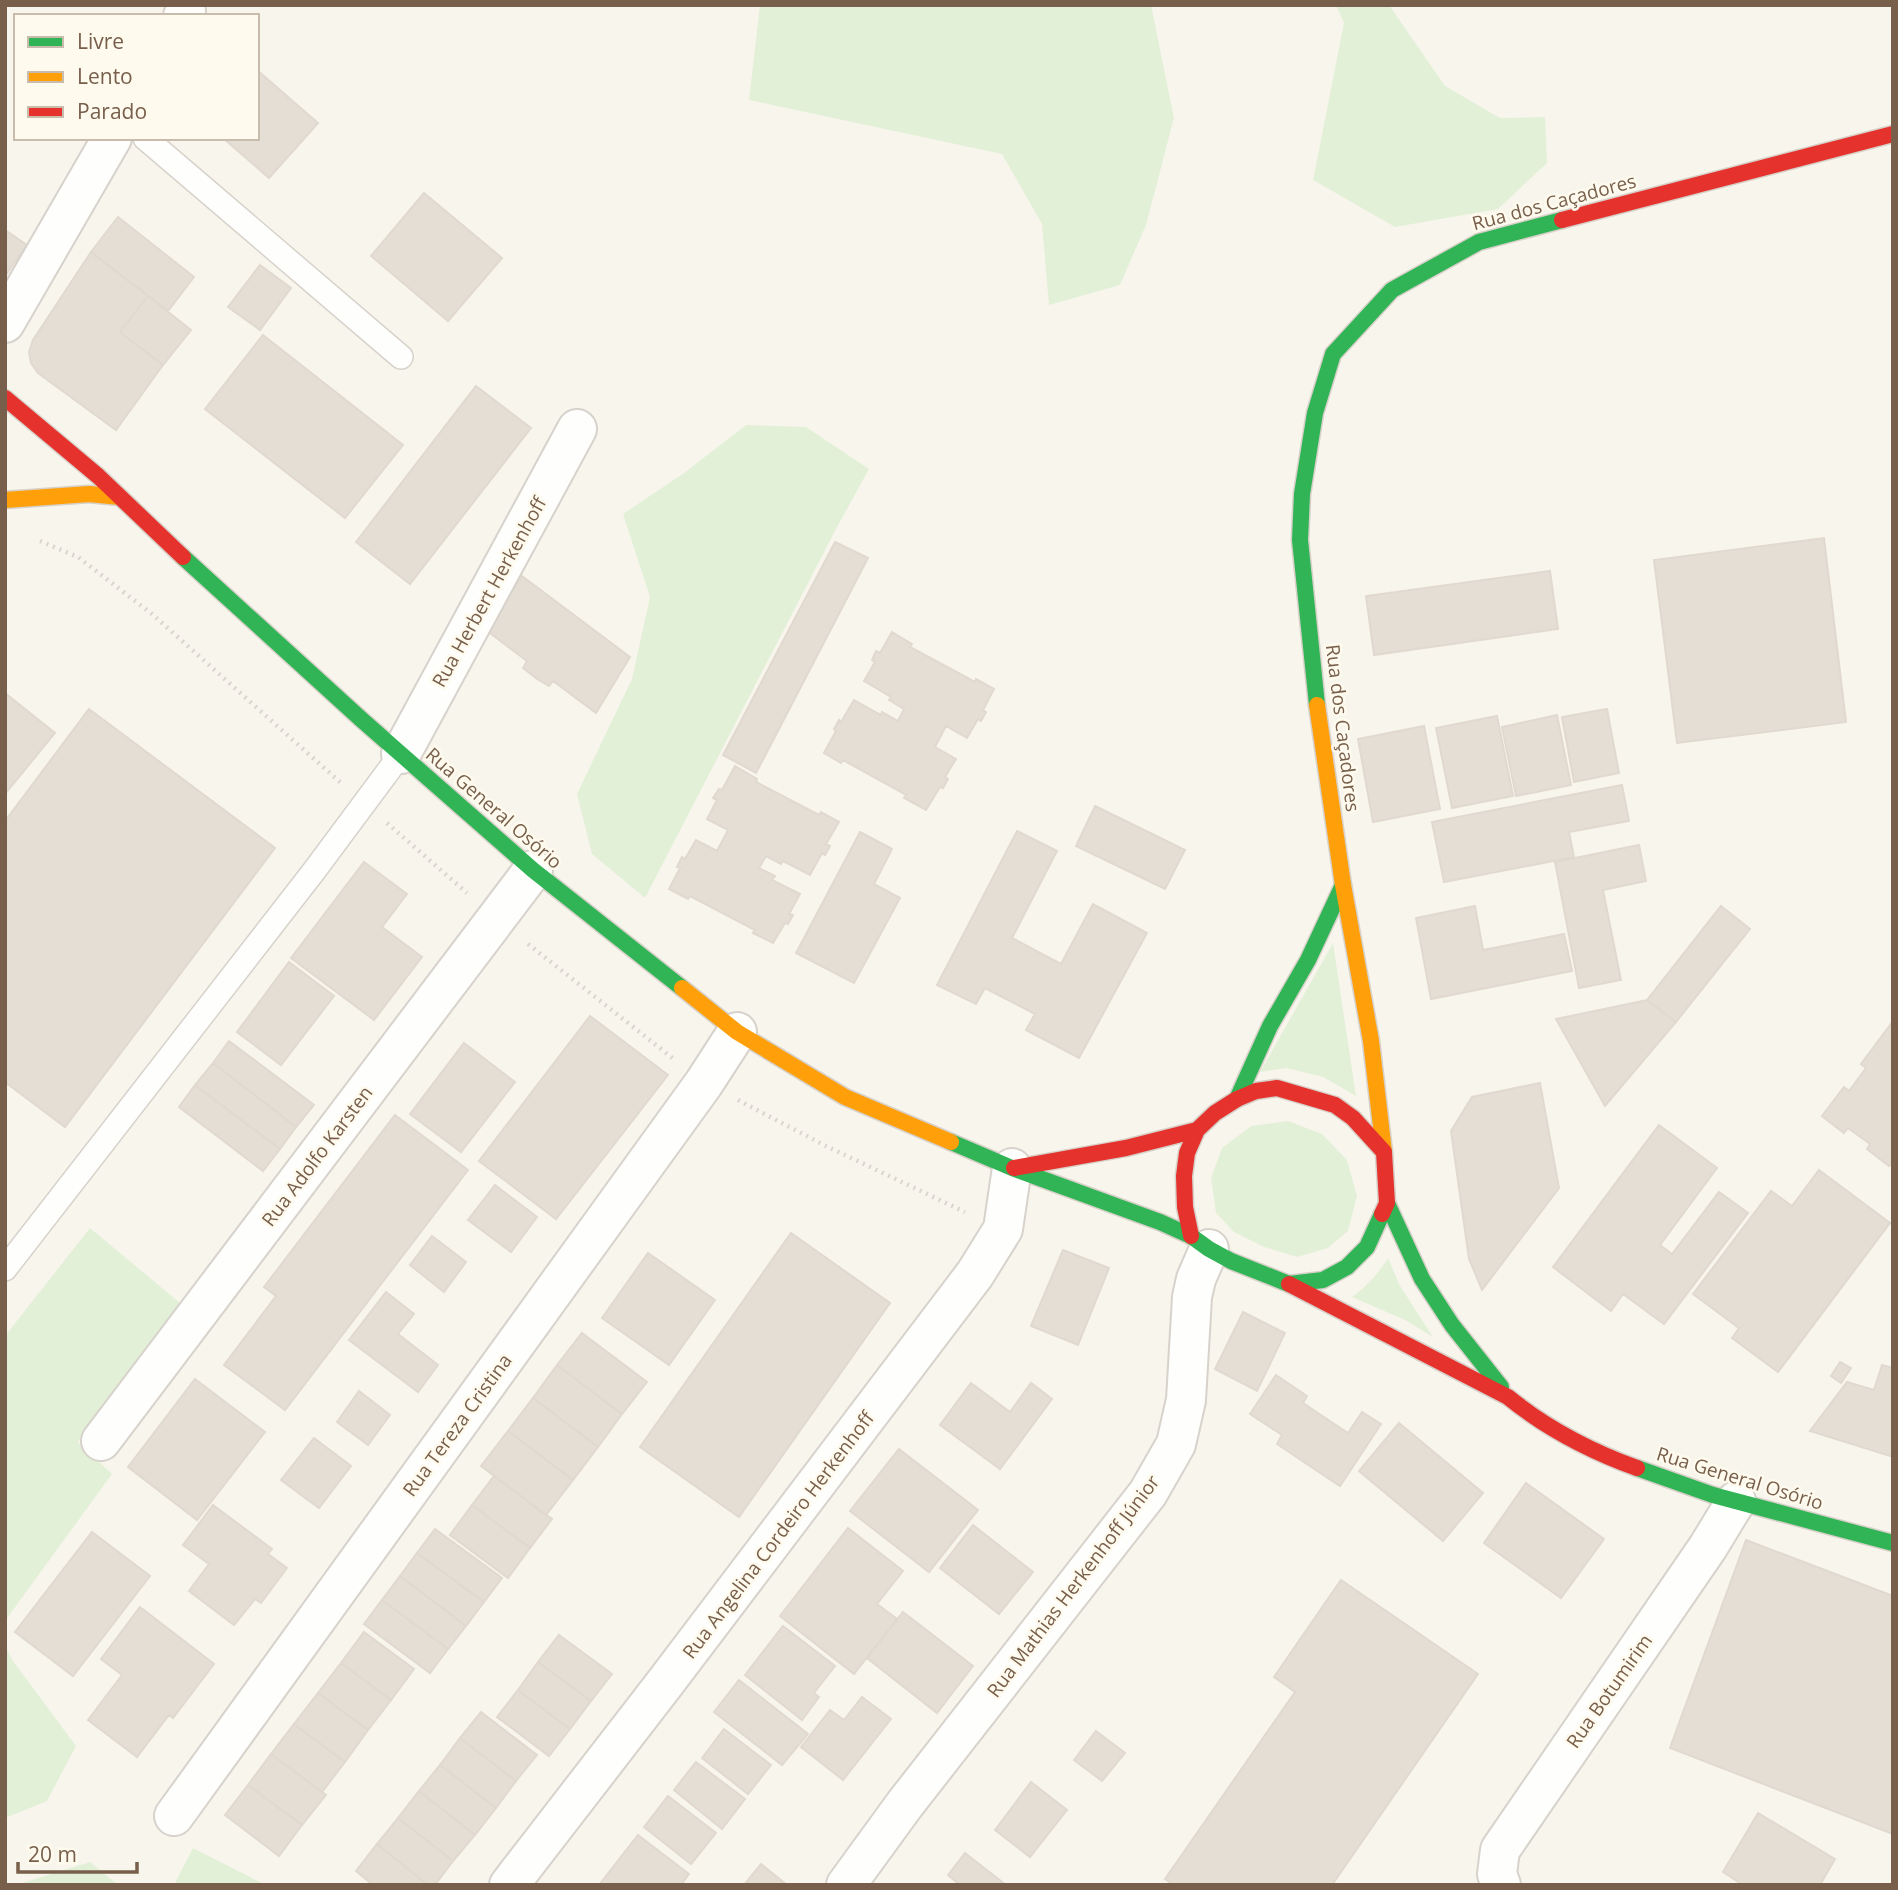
<svg xmlns="http://www.w3.org/2000/svg" width="1898" height="1890" font-family="'Open Sans',sans-serif">
<rect width="100%" height="100%" fill="#f8f5ed"/>
<path fill="#e3f0d8" d="M760,5H1151L1174,118L1146,225L1120,285L1049,305L1042,224L1002,154L749,100Z
M1336,5H1389L1445,86L1500,118L1545,117L1547,163L1498,209L1395,227L1313,180L1344,23Z
M746,425L806,427L869,469L836,529L645,898L592,854L577,794L632,679L650,597L623,514L684,473Z
M1333,943L1356,1096L1323,1077L1286,1068L1260,1072Z
M1288,1121L1322,1134L1347,1160L1357,1196L1348,1231L1328,1248L1297,1257L1264,1247L1234,1232L1216,1213L1211,1178L1222,1148L1251,1126Z
M90,1228L180,1303L78,1442L112,1474L5,1621V1336Z
M1388,1258L1400,1286L1433,1337L1405,1320L1352,1297C1367,1286 1378,1274 1388,1258Z
M5,1645L13,1661L76,1746L47,1801L5,1818Z
M193,1848L266,1885H174Z
M90,1862L118,1885H16Z"/>
<path fill="#e4ded4" stroke="#e1d9cf" stroke-width="2" d="M257,70L318,123L269,178L223,138H257Z
M424,193L502,258L448,321L371,256Z
M118,217L194,277L168,311L91,252Z
M5,230L27,245L5,276Z
M91,252L148,296L120,332L163,365L116,430L38,373L31,363L29,352L33,340Z
M260,265L291,288L260,330L228,307Z
M148,296L191,330L163,365L120,332Z
M263,335L403,445L345,518L205,409Z
M476,386L531,428L410,584L356,542Z
M1824,538L1846,722L1677,743L1654,560Z
M835,542L868,558L756,773L723,755Z
M1550,571L1558,629L1374,655L1366,596Z
M522,576L630,657L596,713L553,681L549,686L537,679L523,668L527,661L486,630Z
M892,632L912,644L910,647L975,682L976,679L994,689L983,710L986,712L981,721L978,719L967,738L946,726L935,747L956,759L945,777L948,779L943,788L940,787L926,810L904,798L906,795L843,760L841,763L824,753L836,731L834,729L839,720L841,722L854,700L881,715L882,712L898,721L904,709L889,700L891,697L864,681L875,662L872,660L876,651L880,653Z
M5,693L55,733L5,794Z
M89,709L275,848L65,1127L5,1082V821Z
M1607,709L1619,773L1574,782L1562,717Z
M1557,715L1571,785L1516,796L1502,727Z
M1497,716L1513,796L1452,808L1436,728Z
M1424,726L1440,809L1373,822L1358,739Z
M735,766L757,779L756,782L819,815L821,812L839,822L826,844L830,846L825,855L822,853L810,875L783,861L781,864L766,856L759,868L775,876L772,880L800,894L789,914L793,915L788,924L785,923L773,943L753,933L755,930L690,896L688,899L669,889L680,868L677,867L682,857L685,859L696,840L717,851L728,830L707,819L717,800L713,798L719,789L722,790Z
M1622,785L1629,821L1569,832L1574,857L1444,882L1432,822Z
M1095,806L1185,850L1165,889L1076,846Z
M1017,831L1057,851L1012,938L1061,964L1093,904L1147,933L1079,1058L1026,1030L1035,1014L985,988L976,1004L937,985Z
M860,832L892,849L874,884L900,898L854,983L796,953Z
M1639,845L1646,881L1603,890L1621,980L1579,988L1555,862Z
M364,862L407,894L382,927L422,957L374,1020L291,958Z
M1475,906L1483,950L1564,934L1572,971L1431,999L1416,918Z
M1721,906L1750,929L1676,1022L1647,1000Z
M289,962L334,996L281,1065L237,1032Z
M1647,1000L1676,1022L1605,1106L1556,1019Z
M590,1016L668,1075L556,1219L479,1161Z
M1893,1021V1161L1889,1166L1867,1149L1870,1144L1848,1128L1844,1133L1822,1116L1844,1087L1849,1091L1866,1068L1861,1064Z
M229,1041L314,1105L296,1127L213,1063Z
M464,1043L515,1082L461,1152L410,1114Z
M213,1063L296,1127L280,1149L195,1085Z
M1540,1083L1559,1188L1482,1290L1469,1259L1451,1131L1472,1097Z
M195,1085L280,1149L263,1171L179,1107Z
M395,1115L468,1170L285,1410L224,1365L276,1296L264,1287Z
M1659,1125L1717,1168L1660,1245L1672,1254L1719,1192L1748,1213L1664,1324L1623,1294L1611,1311L1553,1267Z
M1819,1170L1890,1223L1778,1372L1732,1338L1739,1328L1693,1294L1771,1191L1792,1206Z
M495,1185L537,1217L511,1252L468,1220Z
M791,1233L890,1303L739,1517L640,1447Z
M432,1236L466,1262L444,1292L410,1265Z
M1063,1250L1109,1268L1078,1345L1031,1326Z
M648,1253L715,1300L669,1365L602,1318Z
M386,1292L414,1314L398,1334L438,1365L418,1392L349,1340Z
M1243,1312L1285,1333L1257,1391L1215,1369Z
M582,1333L647,1382L622,1414L557,1365Z
M1840,1362L1851,1368L1841,1383L1831,1376Z
M557,1365L622,1414L598,1447L533,1398Z
M1882,1365L1893,1368V1457L1810,1431L1847,1382L1874,1390Z
M1276,1375L1307,1396L1303,1403L1348,1433L1362,1412L1381,1424L1340,1486L1277,1444L1282,1435L1250,1414Z
M195,1379L265,1432L197,1520L128,1467Z
M971,1383L1010,1412L1031,1383L1052,1399L1000,1469L940,1425Z
M359,1391L390,1415L368,1445L337,1422Z
M533,1398L598,1447L573,1480L508,1431Z
M1399,1423L1483,1493L1443,1541L1359,1471Z
M508,1431L573,1480L546,1515L481,1466Z
M314,1438L351,1466L319,1508L281,1480Z
M899,1449L978,1510L929,1572L850,1511Z
M494,1476L552,1519L530,1548L472,1505Z
M1526,1483L1604,1539L1561,1598L1484,1543Z
M213,1505L272,1549L268,1554L287,1568L261,1603L255,1599L234,1625L189,1591L209,1564L183,1545Z
M472,1505L530,1548L508,1578L450,1535Z
M973,1525L1033,1572L999,1614L940,1568Z
M848,1528L903,1571L877,1604L897,1619L854,1674L780,1616Z
M435,1529L502,1578L484,1602L417,1553Z
M92,1532L150,1576L73,1676L15,1632Z
M1746,1540L1893,1596V1834L1670,1748Z
M417,1553L484,1602L466,1626L400,1576Z
M400,1576L466,1626L448,1649L382,1600Z
M1341,1580L1478,1674L1332,1885H1174L1165,1879L1295,1692L1274,1677Z
M382,1600L448,1649L430,1673L364,1624Z
M140,1607L214,1664L173,1718L169,1715L137,1757L88,1720L122,1675L101,1659Z
M903,1612L973,1666L937,1713L867,1658Z
M783,1626L835,1666L814,1693L819,1697L802,1720L745,1675Z
M364,1632L414,1669L391,1700L341,1663Z
M559,1635L612,1674L591,1701L538,1662Z
M538,1662L591,1701L570,1729L518,1690Z
M341,1663L391,1700L368,1730L318,1693Z
M739,1680L808,1734L782,1765L714,1712Z
M518,1690L570,1729L549,1756L497,1717Z
M318,1693L368,1730L345,1762L294,1724Z
M862,1697L891,1719L843,1780L801,1747L830,1710L844,1720Z
M481,1712L537,1755L516,1781L460,1738Z
M294,1724L345,1762L322,1792L271,1754Z
M724,1729L771,1765L748,1794L702,1758Z
M1096,1731L1125,1753L1102,1781L1074,1760Z
M460,1738L516,1781L496,1808L440,1765Z
M271,1754L326,1795L302,1825L248,1785Z
M696,1762L745,1799L722,1829L674,1790Z
M440,1765L496,1808L475,1835L419,1791Z
M1031,1782L1067,1810L1030,1857L995,1830Z
M248,1785L302,1825L279,1856L225,1815Z
M419,1791L475,1835L453,1861L398,1818Z
M668,1796L716,1833L691,1864L644,1827Z
M1758,1813L1835,1859L1820,1885H1743L1723,1872Z
M398,1818L453,1861L435,1885H428L377,1844Z
M638,1835L689,1874L681,1885H599Z
M377,1844L428,1885H373L356,1871Z
M965,1853L1006,1885H960L948,1875Z
M761,1864L787,1885H744Z"/>
<g fill="none" stroke-linecap="round" stroke-linejoin="round">
<defs>
<path id="lane" d="M145,138L401,357
M5,1269L314,871L401,754"/>
<path id="street" d="M183,16L186,11
M5,323L112,138
M401,754L577,429
M101,1441L533,870
M174,1816L704,1083L737,1032
M509,1885L665,1683L975,1274L1003,1229L1012,1168
M846,1885L905,1804L1148,1493L1176,1444L1186,1400L1192,1297L1196,1279L1209,1249
M1501,1885L1497,1874L1500,1850L1708,1547L1736,1501"/>
<path id="fast" d="M183,557L362,720L533,870L682,988
M1317,705L1300,540L1302,494L1315,413L1333,354L1392,290L1479,242L1562,220
M1237,1099L1270,1026L1308,960L1343,885
M951,1142L1012,1168L1160,1222L1191,1236L1209,1249L1231,1261L1289,1284L1323,1280L1347,1267L1367,1247L1382,1214
M1387,1203L1422,1279L1452,1325L1501,1387
M1637,1468L1713,1495L1893,1543"/>
<path id="slow" d="M5,500L89,494L120,497
M1317,705L1343,885L1371,1041L1384,1152
M682,988L737,1032L845,1097L951,1142"/>
<path id="jam" d="M1562,220L1893,134
M5,398L98,476L183,557
M1014,1168L1126,1148L1197,1130
M1191,1236L1185,1207L1184,1176L1187,1153L1197,1130L1215,1113L1237,1099L1256,1091L1277,1088L1335,1105L1353,1118L1384,1152L1387,1203L1382,1214
M1289,1284L1508,1397C1546,1428 1590,1451 1637,1468"/>
</defs>
<use href="#lane" stroke="#d7d2cb" stroke-width="26"/>
<use href="#street" stroke="#d7d2cb" stroke-width="42"/>
<use href="#fast" stroke="#d7d1c9" stroke-width="19"/>
<use href="#slow" stroke="#d7d1c9" stroke-width="19"/>
<use href="#jam" stroke="#d7d1c9" stroke-width="19"/>
<path stroke="#dad5cf" stroke-width="4.5" stroke-dasharray="2 5" stroke-linecap="butt" d="M40,541L78,557L152,614L341,783
M387,823L467,893
M528,944L675,1060
M738,1100L826,1146L965,1212"/>
<use href="#lane" stroke="#fefefc" stroke-width="23"/>
<use href="#street" stroke="#fefefc" stroke-width="38"/>
<use href="#fast" stroke="#30b455" stroke-width="16"/>
<use href="#slow" stroke="#ff9f0a" stroke-width="16"/>
<use href="#jam" stroke="#e5322d" stroke-width="16"/>
</g>
<g text-anchor="middle" dominant-baseline="central" stroke-width="5" stroke-linejoin="round" paint-order="stroke">
<g font-size="19" fill="#775f4b" stroke="#fffaee">
<text transform="translate(1554 202) rotate(-15)">Rua dos Caçadores</text>
<text transform="translate(489 592) rotate(-61)">Rua Herbert Herkenhoff</text>
<text transform="translate(1343 728) rotate(83)">Rua dos Caçadores</text>
<text transform="translate(494 808) rotate(41)">Rua General Osório</text>
<text transform="translate(317 1156) rotate(-53)">Rua Adolfo Karsten</text>
<text transform="translate(457 1425) rotate(-54)">Rua Tereza Cristina</text>
<text transform="translate(1740 1478) rotate(17)">Rua General Osório</text>
<text transform="translate(778 1535) rotate(-53)">Rua Angelina Cordeiro Herkenhoff</text>
<text transform="translate(1073 1586) rotate(-53)">Rua Mathias Herkenhoff Júnior</text>
<text transform="translate(1609 1691) rotate(-55)">Rua Botumirim</text>
</g>
</g>
<rect width="1898" height="1890" fill="none" stroke="#775f4b" stroke-width="14"/>
<rect x="14" y="14" width="245" height="126" fill="#fffaee" stroke="#c9bcad" stroke-width="2"/>
<rect x="28" y="37" width="35" height="10" fill="#30b455" stroke="#c9bcad" stroke-width="2"/>
<text x="77" y="49" font-size="21" fill="#775f4b">Livre</text>
<rect x="28" y="72" width="35" height="10" fill="#ff9f0a" stroke="#c9bcad" stroke-width="2"/>
<text x="77" y="84" font-size="21" fill="#775f4b">Lento</text>
<rect x="28" y="107" width="35" height="10" fill="#e5322d" stroke="#c9bcad" stroke-width="2"/>
<text x="77" y="119" font-size="21" fill="#775f4b">Parado</text>
<path d="M18 1862v10h119v-10" fill="none" stroke="#775f4b" stroke-width="3.5"/>
<text x="28" y="1862" font-size="21" fill="#775f4b" stroke="#fffaee" stroke-width="5" paint-order="stroke">20 m</text>
</svg>
